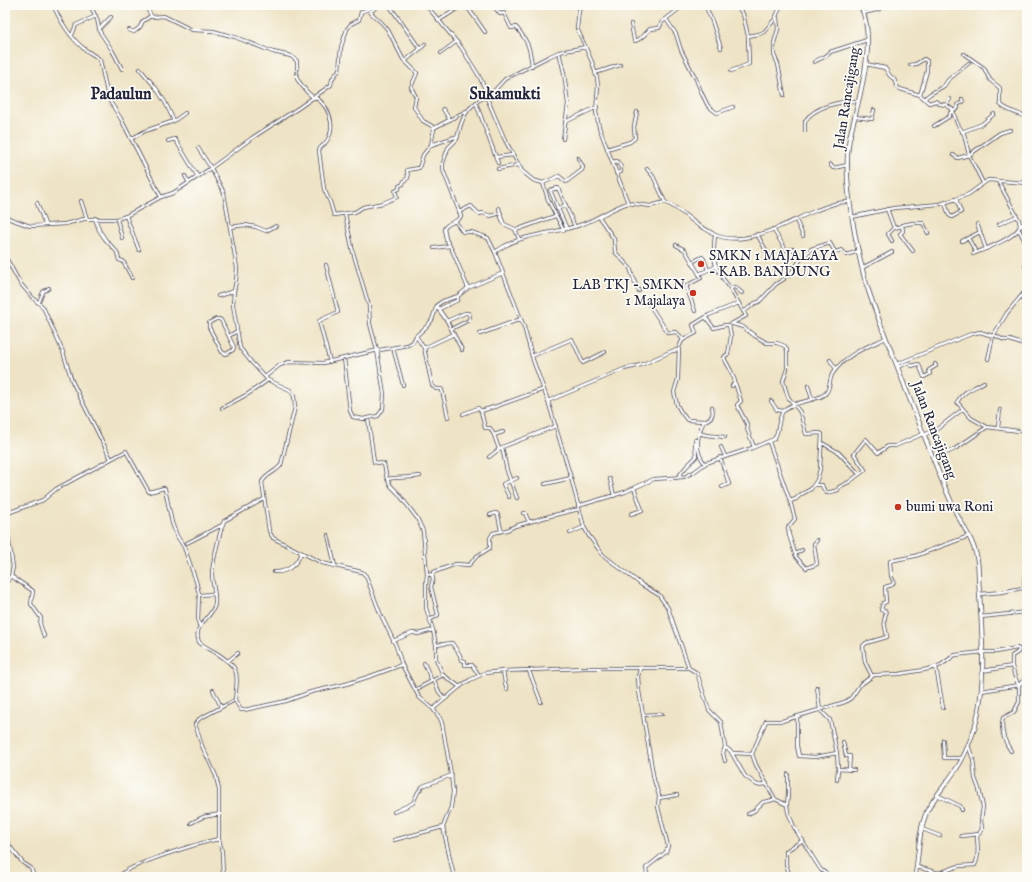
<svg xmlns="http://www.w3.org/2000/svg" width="1032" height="882" font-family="'IM FELL English',serif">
<rect width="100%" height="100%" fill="#fdfcf7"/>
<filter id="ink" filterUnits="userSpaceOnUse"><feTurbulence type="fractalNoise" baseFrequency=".025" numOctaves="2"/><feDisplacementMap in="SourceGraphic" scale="8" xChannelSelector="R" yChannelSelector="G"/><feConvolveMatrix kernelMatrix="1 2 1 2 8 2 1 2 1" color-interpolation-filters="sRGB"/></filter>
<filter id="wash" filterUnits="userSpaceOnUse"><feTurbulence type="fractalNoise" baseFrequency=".012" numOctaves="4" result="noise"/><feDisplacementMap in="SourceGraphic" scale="16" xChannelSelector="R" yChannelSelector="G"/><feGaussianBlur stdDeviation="0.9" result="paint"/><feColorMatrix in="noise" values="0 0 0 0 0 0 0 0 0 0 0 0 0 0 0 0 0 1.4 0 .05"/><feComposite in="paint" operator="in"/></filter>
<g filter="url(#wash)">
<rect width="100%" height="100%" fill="#eee3c5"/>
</g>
<g filter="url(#ink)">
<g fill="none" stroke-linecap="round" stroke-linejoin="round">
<defs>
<path id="street" d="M53,5C59,19 70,37 82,47C87,52 95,55 100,60L108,97L111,103L121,119L161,197
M90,5L97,19L100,32L112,50L122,69
M145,5L152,17L164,16L192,30L213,31L235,37L273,52L291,56L297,61V79L307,92L314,98
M389,5L420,49L405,61
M426,5L461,47L479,76L487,93
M466,5L485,32
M493,5L500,14L504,13L511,28L516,27C528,41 530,48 532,66
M705,5L712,21L721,48
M736,5L743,14L748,36L759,34L764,32L775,19L781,5
M370,12L379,5
M864,13L880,9L887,5
M777,18L778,29L774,43V55L778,64L784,95
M666,19L676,34L681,50L696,79L702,94L708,106L717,113L733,107
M438,21L463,5
M631,24L634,40L635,41C642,39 645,34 650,29L659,28L662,22L684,5
M99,29L111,17
M129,30L134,32L140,27L143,21L151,16
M72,35L76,25L96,16
M420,49L425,44
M559,52L564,73L568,104L563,139
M441,53L456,42
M964,54L984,68L990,80L1000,88V104C1007,111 1017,113 1027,117
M814,62C819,58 827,58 830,52L867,40
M866,64L885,68L890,76L894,79L897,87L900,89L920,95L929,103L935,101L940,104L946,105
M910,65L916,64L924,59L927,61V71L920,95
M140,69L156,88L165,102L174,121
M731,71L749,64L748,36
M595,73L620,65
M486,96L505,140L522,171L533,180L543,183L559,176L566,182L582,170L583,167L578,158
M315,97C333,109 338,135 320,148L319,151L324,189L330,202L334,215L355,212L363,207L383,203L397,197L395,191L399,189V186L403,184L404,181L408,178L407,170L419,168L423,155L431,145L434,129L432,126L423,121L414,107L416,97L411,87L417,73L403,59L388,30L382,23L372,14L366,5
M925,98L930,94L944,86L948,80L969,63
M950,99L946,105L952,109L957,123L964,134L969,155L983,183
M476,103L498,163
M443,109L450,120
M855,117L872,119L874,110
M565,122L597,107
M934,126L950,116V113L958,108L957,105L963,102L962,99
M434,128L466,111
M805,131V121C815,106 841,101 858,101
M962,132L982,124L994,114
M131,139L145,131L174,121L185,113
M168,141L175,139L198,177
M431,145L458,136
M198,148L211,168L224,193L237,268L236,281L234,291L233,305L240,348L252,363L268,380L290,390L294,396L295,407L281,465C276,472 266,474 262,482L269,531L273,538L322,563L362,572L366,576L380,613L396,646L402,665L419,697L433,709L440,718L442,723L451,774L453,792L451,807L443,827L454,877
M607,149L630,142L635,138L634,127L637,112
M953,155L958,158L969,155L1000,133L1010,130
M496,157L513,155
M612,162L617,161L621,167V172L616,173
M830,164L833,168L848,165
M211,168L252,138L300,107L331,85L332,79L339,70L341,47L347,29L351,24L359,20L361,12L368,9
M498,169L518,165
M647,169L653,176L665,202
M185,176L189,183
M543,183L548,200L564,231
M81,201L87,219
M37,203L45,224
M628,203L650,206L665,202C678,208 687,217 698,225C703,228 710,231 715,235C712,261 714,268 730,288L735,287L742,293
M945,203L949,215L952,217L961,212L956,199
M499,208L501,217L504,224L515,229L519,239
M557,209L566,205
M887,209L894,228L888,234L892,241
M459,212L471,206L479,214L483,213L490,216L501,213
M126,216L139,250
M5,217L30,226L65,224L84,219H117L126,216L161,197L173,193L211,168
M599,217L614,239L615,252L630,268L635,283L639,291
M852,217L894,208L940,204L956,199L969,194L988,180L1027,183
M95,218L99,230L105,239L117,252L119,260L123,261L132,278
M117,219L122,238
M796,220L803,236
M455,221L463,232H471L488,238L495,252
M999,224L1017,216
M1021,224L1027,234
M230,227L245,225L256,227L266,231L276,226
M894,228L902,226
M567,229L550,190L558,188L575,227
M773,229L786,250L793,249L801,259L811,249L830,243L835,252L842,250L846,255L859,251
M516,230L555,216
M1019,230L1027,245
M980,232L986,249
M757,234L769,256
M715,235C748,248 787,222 817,210C828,206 838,201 850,202
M968,238L980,232L977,224
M962,241L968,238L976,252
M676,245L685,250L699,274L708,270
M434,248L449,246
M913,251L900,234L903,231L902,225L913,223H923L928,233
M973,254C985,249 1016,238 1020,226L1019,220L998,181
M5,256L20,283L32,297L43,307L63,352L72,381L111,459
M692,262L702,257L704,259L708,270L715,267
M326,265L338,312L319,321L330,362
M1025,266L1027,264
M862,268L892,252
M503,273L524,327L533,360L548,401L571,478L584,527L589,536L603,555L642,585L659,595L668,608L689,668
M789,276L801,259
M468,288L453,252L446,239L444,229C448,221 458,223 461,216L443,170V163L448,148L457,139C462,117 466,107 486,96L487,93H492L505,79L548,57L559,52L586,47
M218,296L234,291
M647,301L668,333L676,332L683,339L679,347L678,379L674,392L677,405L681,412L687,420L704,421
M39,302L43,292L49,288
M437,307L447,321L462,350
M439,309L458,300V296
M695,311L686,286L701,278L699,274
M745,311L755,303L759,302L776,284L784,279
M706,318L714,328L725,325H729L746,316L730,288
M216,319H219L221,320L234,347L233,350L226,354L222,352L209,327V323Z
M447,321L465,313H468L470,316L469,320L451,329
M733,324L743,327L755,336L767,343H777L785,346L787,350V369L783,381L788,397L800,412L806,434L820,433L822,434L820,469L817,480L811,489L800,495L796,499L790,501
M729,325L731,336L728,354L725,356L724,358L731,371L735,381L732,386
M480,334L521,319
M994,335L1004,340H1010L1027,346
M229,336L237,331
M416,336L424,348L432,385L436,389H441L442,390L448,417
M683,340L696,333L693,325L709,315L739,303
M393,348L403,385
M424,348L454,334
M532,356L572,339L583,363L605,352
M344,358L350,411L353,417L363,419L378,416L383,409L384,394L377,350L370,324L369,306L353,252L345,214
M988,359L993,336
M830,360L836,369
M897,364L971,334L980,332L993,336L1007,313L1027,289
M898,367L908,363L912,366L918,364L919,365L924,377L930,374L929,370L936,366L935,364
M265,377L280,365L289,362L323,363L374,351L408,345L413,342L416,336L426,327L432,320L437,305L443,301L458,296L468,288L503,273L495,252C522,232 553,235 583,224C599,218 612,208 628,203L599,127L596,112L598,86L597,78L592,62L577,28L579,10L585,5
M984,382C973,389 964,390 957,402L971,418L987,427L1027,432
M735,383L741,401L737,405L748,426L747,429L754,447
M808,386L812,399
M548,401L624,369L641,365L672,351L679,350
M771,401L777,410L784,411
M222,408L248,394L268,380
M463,414L478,408L481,411
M368,418L374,462L384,464L387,479
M998,428L1000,410
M699,433L706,435L725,437
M494,435L490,428H485L481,411L497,406L544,389
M924,435L937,429L963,409
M769,442L790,501L795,519L788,527L789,535L796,557L806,568L817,564L814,544L817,540
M822,443L838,452L859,474
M721,447L725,456
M499,449L494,435L503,432
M489,457L502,447
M720,457L729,484L722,487
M933,459L955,449L987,427
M705,464C694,450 697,436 704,421C712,418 714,415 712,407
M420,476C409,478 398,477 387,479L391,486L398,493L417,518L423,531L427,574L426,585V608L433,630
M677,478L686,467L696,457L695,440
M610,479L614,496
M545,484L571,478
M814,485H822L823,488L827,493L838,490L839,487L849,482L865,470L854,454L866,439L878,453L888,446H895L923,434
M509,497L503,484L517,478
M517,498L507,471L502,447L556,426
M578,506L625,492L654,479L684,477L694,472L706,463L752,448L774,439C780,431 777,418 784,410C792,401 820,401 826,393C831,387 829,378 833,373C846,354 867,347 886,338
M523,513H525L529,522
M5,514L43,500L56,489L126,451L149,492L164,488L165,489L172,523L177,536L184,547L196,581L199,594L198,620L199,625
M631,514L642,510L634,488
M490,515L496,513L498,515L501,530
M5,516L13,567L11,576L5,585
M570,533L584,527
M328,535L335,566
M187,543L222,525
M795,554L802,550
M274,572C286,573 297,565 301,553
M427,574L432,575L434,572L456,564L469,565L477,556L490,548V538L493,533L507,530L515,526L550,516L579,509
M11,576L33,591L31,604L41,618L40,624L44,636
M979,594L1002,592L1022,588L1024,586L1025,570L1027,568
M199,595L214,594
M981,617L1027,612
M430,620L438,615L431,587L433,579L432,575
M393,641L412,633H414L418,634L433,630L436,645L452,643L460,655L461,660L465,661V665H472L479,675
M436,645V659L443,675
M228,661L238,653
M424,663L432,681
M936,667L943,708
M640,669L638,676L639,691L654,780L659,796L658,807L668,846L666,852L646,868L647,874L649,877
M503,671L505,683L507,689
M529,671L541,702
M982,671L1012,666
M872,676L865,662L863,646L866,643L887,637L884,621L886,613L885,611L881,610L883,603L886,602L885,587L892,585L894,582L891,576L890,561L915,556L969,536
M434,680L439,692L445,699
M817,687L820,710L830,720L837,753
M213,690L221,707
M415,690L443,675L460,687
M981,691L1019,685L1027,677
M235,700L241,710H244L286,701L311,692L346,684L371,676L401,665
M433,709L462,685L470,680L485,673L503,671L585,668H689L697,673L709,710L721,722L725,747L733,753L752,754L756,765L775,799L787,805
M643,715L662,714
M797,716V746L799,756L815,757L837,753L838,769L854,770
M943,740L944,758H963
M843,742L846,756H850L849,770
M731,752L745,776L757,785L767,784
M752,754L766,721H782L845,702L851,698L860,685L874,675L899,674L929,669L941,665L955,655L983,652H996L1017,648L1019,649L1018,652L1012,656V666L1014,674L1019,687V702L1014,712L1003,718C1000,731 1004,741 1011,751
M725,761L723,753L725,747
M788,774V794L787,805L788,812L794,827L817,864L821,870L831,877
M837,780L838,769
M937,795L960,806L962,810
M659,798L677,795
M394,812L413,803L418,792L423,786L452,775
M748,814L754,811L763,802L769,801L775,799
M191,823L203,817L220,814
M5,829L7,841L11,848L23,863L31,868L34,877
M922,829L940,836
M961,836L979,834L982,829L981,820L983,807L979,789L975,778L973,759L968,745
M394,840L443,827
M917,867L939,873L959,866L975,865C980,855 977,845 977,835
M119,877C125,865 203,842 219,839
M223,877L222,852L219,839V790L216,776L202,746L195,724L199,719L235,700C238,671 240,668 215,652C209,649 203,646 199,642C192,624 212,619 215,604C216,594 212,583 212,573C213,561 220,531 224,521L264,499
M790,877L786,864V851L803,840"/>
<path id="secondary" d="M860,5C879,41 857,103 849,141C845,165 848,193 852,217C855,236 859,257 864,276C874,312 892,351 905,387C918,419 930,451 943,483C947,493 952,503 956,513C965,529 977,547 978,566C980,619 989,675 975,727C971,739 966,752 960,763C950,780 936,794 927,811C918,832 919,855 915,877"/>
</defs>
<use href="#street" stroke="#413f50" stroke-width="4"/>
<use href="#secondary" stroke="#413f50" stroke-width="5"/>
<use href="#street" stroke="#fff" stroke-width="2.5"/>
<use href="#secondary" stroke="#fff" stroke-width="3.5"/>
</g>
</g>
<g fill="#c8321e" stroke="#fdfcf7" stroke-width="1.5">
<circle cx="701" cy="264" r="4"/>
<circle cx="693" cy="293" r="4"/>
<circle cx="898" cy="507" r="4"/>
</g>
<g text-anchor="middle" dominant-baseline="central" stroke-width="3.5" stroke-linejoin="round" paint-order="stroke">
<g font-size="14" fill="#22223b" stroke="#fdfcf7">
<text transform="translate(847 98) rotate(-81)">Jalan Rancajigang</text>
<text transform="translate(934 430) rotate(69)">Jalan Rancajigang</text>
</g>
<g font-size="14" fill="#22223b" stroke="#fdfcf7" text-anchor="start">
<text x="709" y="256">SMKN 1 MAJALAYA<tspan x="709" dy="16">- KAB. BANDUNG</tspan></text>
<text x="685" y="285" text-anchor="end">LAB TKJ - SMKN<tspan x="685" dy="16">1 Majalaya</tspan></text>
<text x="906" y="507">bumi uwa Roni</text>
</g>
<g font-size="16" font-weight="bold" fill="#22223b" stroke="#fdfcf7">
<text x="121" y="95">Padaulun</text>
<text x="505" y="95">Sukamukti</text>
</g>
</g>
<rect width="1032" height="882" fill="none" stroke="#fdfcf7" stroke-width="20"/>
</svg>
